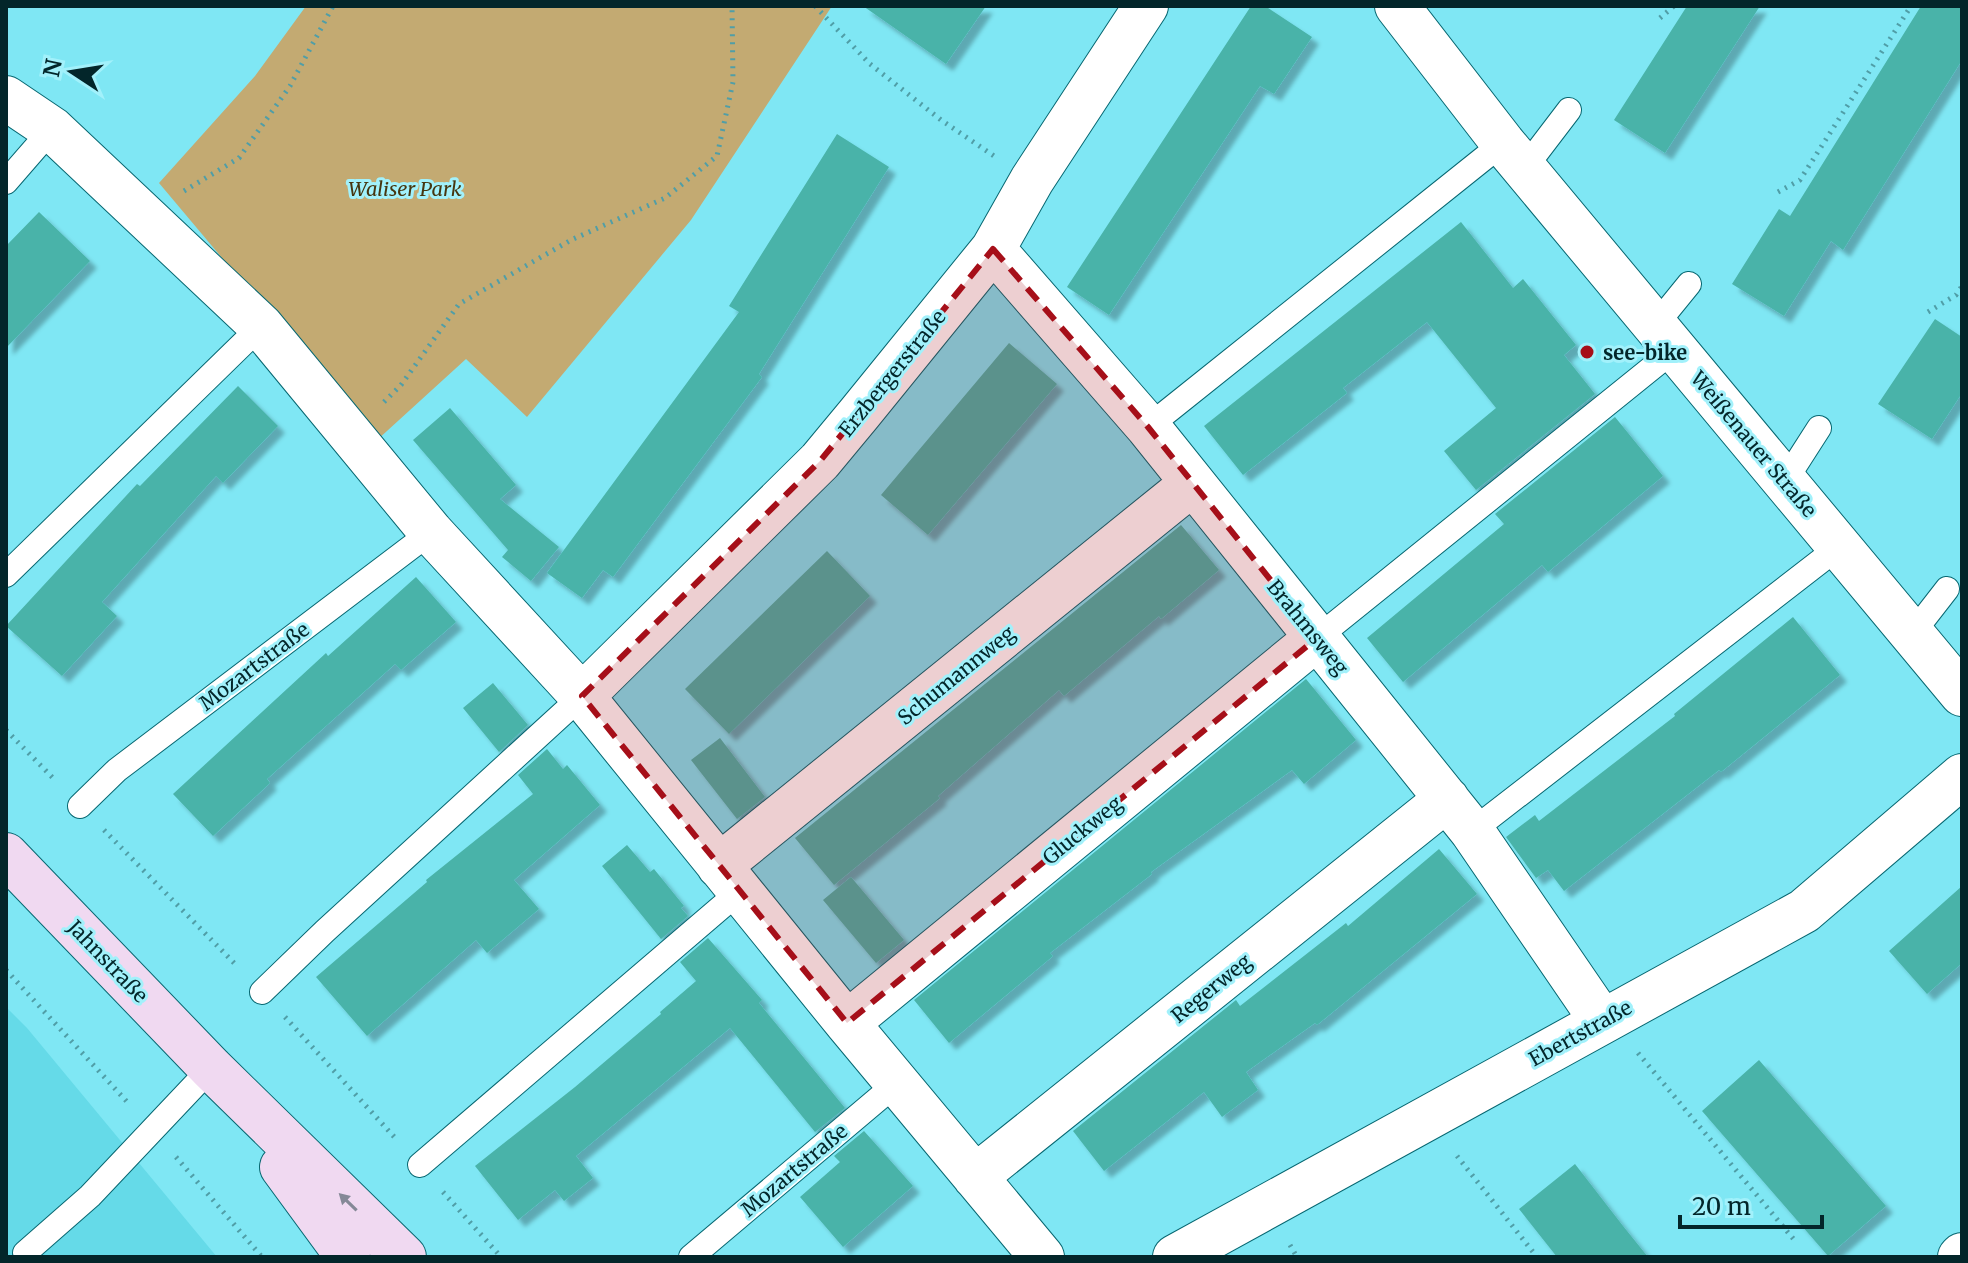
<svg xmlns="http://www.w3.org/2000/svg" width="1968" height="1263" font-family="Merriweather,serif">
<defs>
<filter id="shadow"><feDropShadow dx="7" dy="7" stdDeviation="2" flood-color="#0004"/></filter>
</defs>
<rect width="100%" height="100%" fill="#7fe7f4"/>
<path fill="#65dae8" d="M6,1007L27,1028L217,1257H6Z"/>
<path fill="#c3aa72" d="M306,6H832L691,220L527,417L466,359L376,441L159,183L255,76Z"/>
<path fill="#49b3a9" filter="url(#shadow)" d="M863,6H986L946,64Z
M1251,6H1265L1312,37L1274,94L1260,86L1109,315L1067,287Z
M1687,6H1760L1665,153L1614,120Z
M1921,6H1962V60L1843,250L1831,241L1784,316L1732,284L1779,209L1790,216Z
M837,134L889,167L759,374L762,377L613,577L603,570L582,598L547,573L739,312L729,306Z
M39,212L90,261L6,348V246Z
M1461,222L1513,288L1523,279L1576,345L1564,355L1595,394L1476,490L1444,451L1496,408L1427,322L1343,388L1347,393L1243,475L1204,426Z
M1935,319L1962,337V393L1932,439L1878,404Z
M1009,343L1057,384L928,535L881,495Z
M238,386L278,426L223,483L216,476L102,602L117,616L62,676L6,626L137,484L140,486Z
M450,408L516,485L500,499L559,547L531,581L502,557L508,550L413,440Z
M1615,417L1663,476L1548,572L1542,565L1403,682L1367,638L1504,524L1495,514Z
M1181,525L1219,570L1161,619L1159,616L1064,696L1059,690L938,796L940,798L834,885L795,838Z
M827,551L870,596L729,734L685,689Z
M416,577L456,622L401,670L395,664L267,779L270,783L213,836L173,794L326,653L328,656Z
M1793,617L1840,675L1721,772L1719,770L1564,891L1548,870L1536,878L1506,837L1535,815L1539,821L1675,716L1674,714Z
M1306,679L1356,740L1304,784L1292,770L1151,872L1152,874L1050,953L1053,956L949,1043L914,1000Z
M493,683L528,725L499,752L463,708Z
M720,738L765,797L737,819L691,760Z
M547,749L563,769L567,765L600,805L514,880L539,909L487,953L476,940L367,1036L316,977L427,882L426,880L533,794L518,775Z
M627,845L650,872L654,869L684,906L681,908L688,916L661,939L602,866Z
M1439,849L1477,894L1317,1025L1315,1023L1246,1072L1258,1090L1222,1117L1204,1092L1104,1171L1073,1131L1236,1000L1240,1006L1346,923L1348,926Z
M851,877L904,940L876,963L823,900Z
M1962,886V963L1927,994L1889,951Z
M708,938L762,1000L759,1003L845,1108L815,1132L730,1028L576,1156L593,1178L564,1201L555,1190L518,1220L475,1166L575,1087L661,1014L660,1012L696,981L680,962Z
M1759,1060L1886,1206L1828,1256L1702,1111Z
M864,1131L913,1186L843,1247L800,1197L840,1162L834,1156Z
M1575,1164L1623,1226L1648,1257H1557L1519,1209Z"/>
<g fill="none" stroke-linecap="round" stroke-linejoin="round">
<defs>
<path id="service" d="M1524,169L1569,110
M6,182L52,129
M1654,327L1689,284
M1148,427L1503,143
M1785,481L1819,428
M6,575L261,326
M1912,634L1947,589
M1317,638L1674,350
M80,806L117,770L431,532
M1472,831L1840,546
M262,992L325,931L582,696
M420,1165L740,891
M25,1253L90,1196L211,1068
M691,1257L897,1083"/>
<path id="minor" d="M1397,6L1503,143L1962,694
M6,98L52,129L261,326L431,532L582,696L847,1023L1042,1257
M993,249L1148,427L1472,831L1602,1021
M582,696L820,461L859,414L993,249L1032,180L1146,6
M719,866L1193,483
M847,1023L1317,638
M975,1177L1447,799
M1175,1257L1804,911L1962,776
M1960,1257L1962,1255"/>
<path id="secondary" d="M6,855L211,1068L404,1257
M282,1167L348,1257"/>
</defs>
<use href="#service" stroke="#076771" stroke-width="26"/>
<use href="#minor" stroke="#076771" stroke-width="46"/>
<use href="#secondary" stroke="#076771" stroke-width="46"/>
<path stroke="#509ea7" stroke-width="5" stroke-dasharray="2 6" stroke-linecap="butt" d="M815,6L870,64L941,120L994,156
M1660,18L1674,6
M184,191L239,158L290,86L333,6
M1778,192L1800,180L1911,6
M1928,312L1956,295L1962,286
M384,402L401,385L459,304L571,240L665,198L717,156L733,82L732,6
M6,730L55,780
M104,830L237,966
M6,970L130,1105
M285,1017L397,1140
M1638,1053L1796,1242
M1457,1156L1537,1257
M176,1157L262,1257
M443,1192L501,1257
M1290,1245L1297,1257"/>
<use href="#service" stroke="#fff" stroke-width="24"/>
<use href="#minor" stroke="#fff" stroke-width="44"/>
<use href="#secondary" stroke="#f0d9f1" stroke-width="44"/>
</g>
<defs><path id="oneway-solid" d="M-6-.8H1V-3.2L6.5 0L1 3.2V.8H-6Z" transform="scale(2)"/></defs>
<use fill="#858897" href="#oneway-solid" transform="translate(348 1202) rotate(-136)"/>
<path fill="#a60f19" fill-opacity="0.2" stroke="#a60f19" stroke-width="6" stroke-dasharray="16 10" stroke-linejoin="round" d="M993,249L1148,427L1317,638L847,1023L582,696L820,461Z"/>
<circle fill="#a60f19" stroke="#a2f1fb" stroke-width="3" cx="1587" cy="352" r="8"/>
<g text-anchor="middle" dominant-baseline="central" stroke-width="6" stroke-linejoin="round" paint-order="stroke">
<g font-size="20" font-style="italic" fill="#463610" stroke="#a2f1fb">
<text x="405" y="188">Waliser Park</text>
</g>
<g font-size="20" font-weight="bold" fill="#03262a" stroke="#a2f1fb" text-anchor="start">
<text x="1603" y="352">see-bike</text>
</g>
<g font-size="20" fill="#03262a" stroke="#a2f1fb">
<text transform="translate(892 373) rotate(-51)">Erzbergerstraße</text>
<text transform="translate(1754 444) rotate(50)">Weißenauer Straße</text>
<text transform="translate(1308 627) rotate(51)">Brahmsweg</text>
<text transform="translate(254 666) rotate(-37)">Mozartstraße</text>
<text transform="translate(956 675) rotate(-39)">Schumannweg</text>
<text transform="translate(1082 830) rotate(-39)">Gluckweg</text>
<text transform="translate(108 961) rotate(46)">Jahnstraße</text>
<text transform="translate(1211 988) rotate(-39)">Regerweg</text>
<text transform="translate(1580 1033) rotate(-29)">Ebertstraße</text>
<text transform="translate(794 1170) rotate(-40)">Mozartstraße</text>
</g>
</g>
<rect width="1968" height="1263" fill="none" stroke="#03262a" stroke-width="16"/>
<g transform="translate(72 72) rotate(282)" stroke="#a2f1fb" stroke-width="6" paint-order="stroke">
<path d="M0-6L14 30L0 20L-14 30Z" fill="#03262a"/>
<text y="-12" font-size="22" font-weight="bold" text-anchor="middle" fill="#03262a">N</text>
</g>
<path d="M1680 1215v12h142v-12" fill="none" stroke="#03262a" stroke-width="4"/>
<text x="1692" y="1215" font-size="24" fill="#03262a" stroke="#a2f1fb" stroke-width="6" paint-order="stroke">20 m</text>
</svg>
